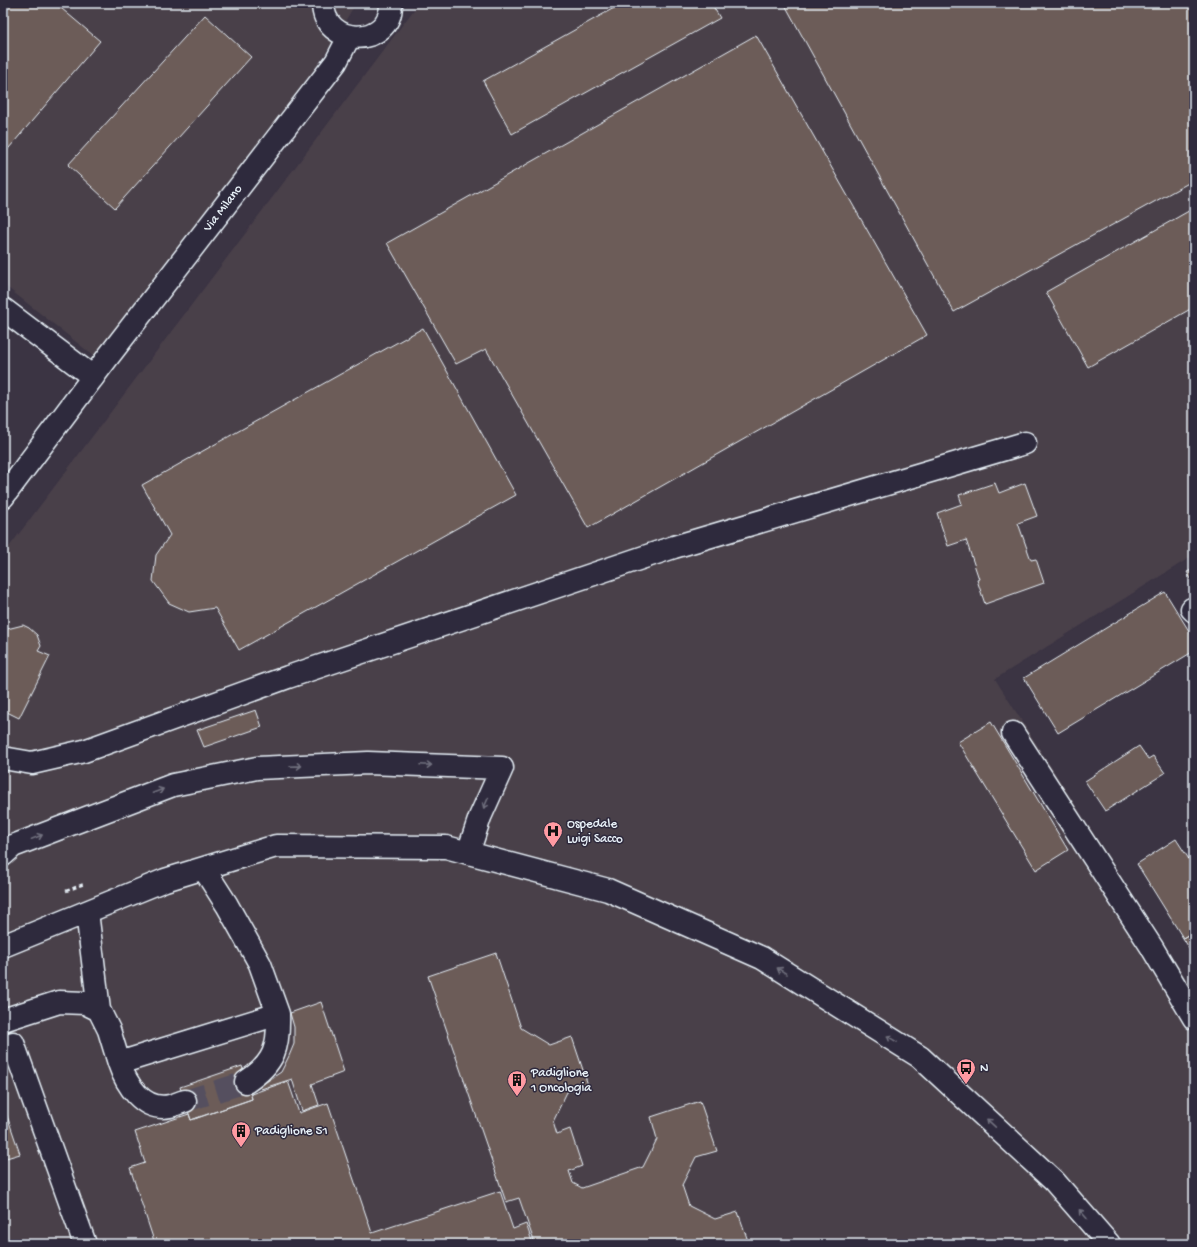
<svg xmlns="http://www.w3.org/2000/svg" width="1197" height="1247" font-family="'Gochi Hand',sans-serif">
<rect width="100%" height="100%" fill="#3b3443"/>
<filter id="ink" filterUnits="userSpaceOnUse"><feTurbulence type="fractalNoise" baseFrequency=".025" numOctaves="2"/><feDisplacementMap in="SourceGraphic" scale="8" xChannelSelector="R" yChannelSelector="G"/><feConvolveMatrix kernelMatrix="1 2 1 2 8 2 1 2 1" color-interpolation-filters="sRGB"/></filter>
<g filter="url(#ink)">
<path fill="#4a404a" d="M3,3H356L324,56L99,360L3,284Z
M419,3H1194V555L995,679L1194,991V1244H3V555Z"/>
<path fill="#6c5c59" stroke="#e8f1f8" d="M3,3H55L100,41L3,155Z
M623,3H711L720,18L512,134L483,81Z
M784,3H1194V180L954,312Z
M205,15L251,57L115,208L68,165Z
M756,35L927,335L588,528L486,349L456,364L387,243Z
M1194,208V307L1088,367L1046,292Z
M423,328L516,495L239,650L215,608L189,612L169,603L153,581L156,555L170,535L142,485Z
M995,483L999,493L1025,483L1037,516L1018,523L1031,560L1036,559L1044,583L985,604L977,580L979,579L966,540L948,546L937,513L962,504L959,495Z
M1194,569V584L1187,572Z
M1165,592L1194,639V651L1058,733L1024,678Z
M23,625L29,628L37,635L41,646L38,651L50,656L19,718L3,710V631L5,632L7,629Z
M256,710L262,727L204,747L197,730Z
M991,722L1068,850L1036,870L958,742Z
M1139,746L1148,759L1153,756L1165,773L1105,811L1085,781Z
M1176,839L1194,867V931L1183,938L1137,864Z
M1194,931V956L1183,938Z
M496,953L521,1028L549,1045L572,1037L588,1085L567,1092L553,1121L557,1134L570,1129L582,1166L569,1171L573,1183L582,1188L643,1167L657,1139L651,1117L700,1101L717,1151L696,1157L682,1185L689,1206L715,1219L738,1212L749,1244H674L670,1242L663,1244H535L519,1198L506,1202L428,976Z
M321,1002L344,1072L312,1084L319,1105L302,1111L292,1079L261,1089L260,1086L281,1072L289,1056L294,1044V1027L290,1013Z
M242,1066L252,1099L191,1120L180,1087Z
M288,1081L299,1113L328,1103L372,1233L500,1191L513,1229L526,1224L533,1244H155L130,1168L145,1163L135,1132L189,1114L191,1120L252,1099L251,1094Z
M3,1107H4L20,1154L3,1159Z"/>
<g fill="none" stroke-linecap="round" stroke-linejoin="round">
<path stroke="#55505e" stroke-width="22" stroke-dasharray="22 11" stroke-linecap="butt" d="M185,1101L246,1082"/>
<defs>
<path id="minor" d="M3,309L93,377
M1192,609L1194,611
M1013,733L1151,946L1194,1018
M3,758L32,763L84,751L288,677L674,547L1025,443
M3,855L13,846L173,785L257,768L368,763L502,768L480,817L468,853
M87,912L99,1010
M3,946L165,880L276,846L446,847L608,890L762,958L920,1057L1054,1181L1109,1244
M3,1020L59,1002L85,1003L99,1010L109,1030L119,1063L278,1014L260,964L227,905L204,869
M13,1043L85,1244
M119,1063C126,1084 143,1112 170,1106C175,1105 180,1102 185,1101
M246,1082C275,1063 279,1047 278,1014"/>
<g id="major">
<path d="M323,3C323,48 392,48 391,3"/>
<path id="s1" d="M3,497L108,357L336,62L349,37"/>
</g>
</defs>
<use href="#minor" stroke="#e8f1f8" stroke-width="25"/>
<use href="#major" stroke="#e8f1f8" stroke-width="25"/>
<path stroke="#e8f1f8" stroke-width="2.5" stroke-dasharray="4 3" stroke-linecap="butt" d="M66,891L84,884"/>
<use href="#minor" stroke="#2f2a3d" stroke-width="22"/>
<use href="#major" stroke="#2f2a3d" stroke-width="22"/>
</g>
<defs><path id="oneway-shaft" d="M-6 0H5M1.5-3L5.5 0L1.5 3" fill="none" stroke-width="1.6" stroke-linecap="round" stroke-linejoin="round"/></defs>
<g stroke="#70707e">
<use href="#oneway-shaft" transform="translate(426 765) rotate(2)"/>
<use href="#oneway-shaft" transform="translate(296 766) rotate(-2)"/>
<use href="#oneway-shaft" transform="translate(158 791) rotate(-21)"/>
<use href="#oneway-shaft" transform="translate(486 803) rotate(114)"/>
<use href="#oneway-shaft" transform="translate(37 837) rotate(-21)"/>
<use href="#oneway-shaft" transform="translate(782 971) rotate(-148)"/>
<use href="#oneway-shaft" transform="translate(892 1039) rotate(-148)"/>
<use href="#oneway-shaft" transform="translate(991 1123) rotate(-137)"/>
<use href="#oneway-shaft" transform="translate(1083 1214) rotate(-131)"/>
</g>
</g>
<defs>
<symbol id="hospital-pin" viewBox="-11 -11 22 30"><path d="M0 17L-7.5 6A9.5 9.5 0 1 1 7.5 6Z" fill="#ff9aa2" stroke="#2f2a3d"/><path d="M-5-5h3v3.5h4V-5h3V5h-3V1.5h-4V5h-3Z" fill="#111"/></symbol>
<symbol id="bus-pin" viewBox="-11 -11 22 30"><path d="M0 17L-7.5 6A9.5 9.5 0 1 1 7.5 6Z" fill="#ff9aa2" stroke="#2f2a3d"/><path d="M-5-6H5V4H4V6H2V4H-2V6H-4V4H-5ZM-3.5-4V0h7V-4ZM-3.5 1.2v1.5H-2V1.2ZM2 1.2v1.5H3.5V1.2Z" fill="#111"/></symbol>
<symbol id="building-pin" viewBox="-11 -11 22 30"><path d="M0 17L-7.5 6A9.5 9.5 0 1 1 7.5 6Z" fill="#ff9aa2" stroke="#2f2a3d"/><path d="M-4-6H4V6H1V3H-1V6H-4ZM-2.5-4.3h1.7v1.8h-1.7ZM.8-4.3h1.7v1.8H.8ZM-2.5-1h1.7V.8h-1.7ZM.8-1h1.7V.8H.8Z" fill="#111"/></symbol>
</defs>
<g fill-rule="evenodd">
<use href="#hospital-pin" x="542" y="820" width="22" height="30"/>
<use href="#bus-pin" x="955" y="1057" width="22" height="30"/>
<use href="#building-pin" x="506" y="1069" width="22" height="30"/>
<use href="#building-pin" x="230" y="1120" width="22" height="30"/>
</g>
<g text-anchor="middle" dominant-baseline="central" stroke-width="3" stroke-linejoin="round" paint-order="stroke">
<g font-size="13" fill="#e8f1f8" stroke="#2f2a3d">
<text stroke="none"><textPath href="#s1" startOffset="363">Via Milano</textPath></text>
</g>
<g font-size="13" fill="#e8f1f8" stroke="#2f2a3d" text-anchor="start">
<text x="567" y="824">Ospedale<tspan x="567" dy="15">Luigi Sacco</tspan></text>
<text x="980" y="1068">N</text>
<text x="531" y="1073">Padiglione<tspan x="531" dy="15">1 Oncologia</tspan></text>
<text x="255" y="1131">Padiglione 51</text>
</g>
</g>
<rect width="1197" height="1247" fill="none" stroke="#2f2a3d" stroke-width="16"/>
<rect x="8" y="8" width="1181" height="1231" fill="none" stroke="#e8f1f8" stroke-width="1.5" filter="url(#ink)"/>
</svg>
